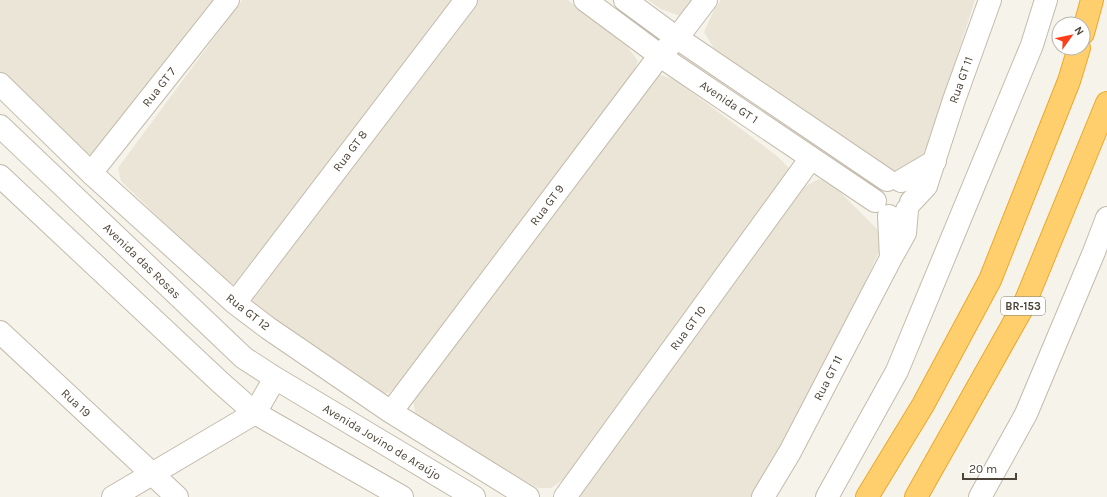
<svg xmlns="http://www.w3.org/2000/svg" width="1107" height="497" font-family="Karla,sans-serif">
<rect width="100%" height="100%" fill="#f6f3ea"/>
<path fill="#ebe5d8" d="M0,0H217L100,154H86L0,71Z
M242,0H458L237,286L223,280L121,181L118,168Z
M471,0H568L627,46L638,61L633,74L402,380L389,393H377L251,305L254,288Z
M648,0H706L683,17L661,9Z
M721,0H975L924,159L904,176L882,173L715,50L704,32L714,10Z
M661,75L677,81L777,156L791,170L567,477L551,488H538L416,417L413,400L649,83Z
M819,179L832,184L877,229L883,241L878,254L788,451L756,497H580L584,481L804,187Z"/>
<g fill="none" stroke-linecap="round" stroke-linejoin="round">
<defs>
<path id="minor" d="M585,0L666,60L875,201
M625,0L670,33L887,180
M0,84L91,173L235,303L268,328L391,412L528,497
M0,126L244,358L275,378L474,497
M91,173L228,0
M0,176L221,383L255,413L402,497
M901,181L935,161
M911,202L926,186L954,100L990,0
M889,216L891,258
M235,303L466,0
M0,332L177,497
M391,412L660,55L677,38L706,0
M113,497L255,413L275,378
M565,497L811,158
M763,497L790,452L891,258L905,233L907,210
M827,497L897,371L1032,45L1046,0
M980,497L1026,414L1094,252L1107,218"/>
<path id="highway" d="M1083,33L1092,0
M867,497L923,405L990,280L1069,81L1079,48
M916,497L1024,305L1107,103"/>
</defs>
<use href="#minor" stroke="#c3bbac" stroke-width="24"/>
<use href="#highway" stroke="#eca82e" stroke-width="24"/>
<use href="#minor" stroke="#fff" stroke-width="22"/>
<use href="#highway" stroke="#ffcf6d" stroke-width="22"/>
</g>
<g text-anchor="middle" dominant-baseline="central" stroke-width="3" stroke-linejoin="round" paint-order="stroke">
<rect fill="#fff" stroke="#827c73" stroke-width="1" x="1001" y="297" width="44" height="18" rx="3"/>
<g font-size="11" font-weight="bold" fill="#4c4437">
<text x="1023" y="306">BR-153</text>
</g>
<g font-size="12" fill="#4c4437" stroke="#fff">
<text transform="translate(961 80) rotate(-70)">Rua GT 11</text>
<text transform="translate(159 87) rotate(-52)">Rua GT 7</text>
<text transform="translate(729 102) rotate(34)">Avenida GT 1</text>
<text transform="translate(350 151) rotate(-53)">Rua GT 8</text>
<text transform="translate(547 205) rotate(-53)">Rua GT 9</text>
<text transform="translate(142 261) rotate(44)">Avenida das Rosas</text>
<text transform="translate(248 312) rotate(38)">Rua GT 12</text>
<text transform="translate(688 328) rotate(-54)">Rua GT 10</text>
<text transform="translate(828 378) rotate(-63)">Rua GT 11</text>
<text transform="translate(76 403) rotate(43)">Rua 19</text>
<text transform="translate(382 442) rotate(31)">Avenida Jovino de Araújo</text>
</g>
</g>
<g transform="translate(1071 36) rotate(57)"><circle r="19" fill="#ffffff" stroke="#b7b4af"/>
<path d="M0-3L7 15L0 10L-7 15Z" fill="#ff3d19"/>
<text y="-6" font-size="11" font-weight="bold" text-anchor="middle" fill="#4c4437">N</text>
</g>
<path d="M963 473v6h53v-6" fill="none" stroke="#4c4437" stroke-width="2"/>
<text x="969" y="473" font-size="12" fill="#4c4437" stroke="#ffffff" stroke-width="3" paint-order="stroke">20 m</text>
</svg>
